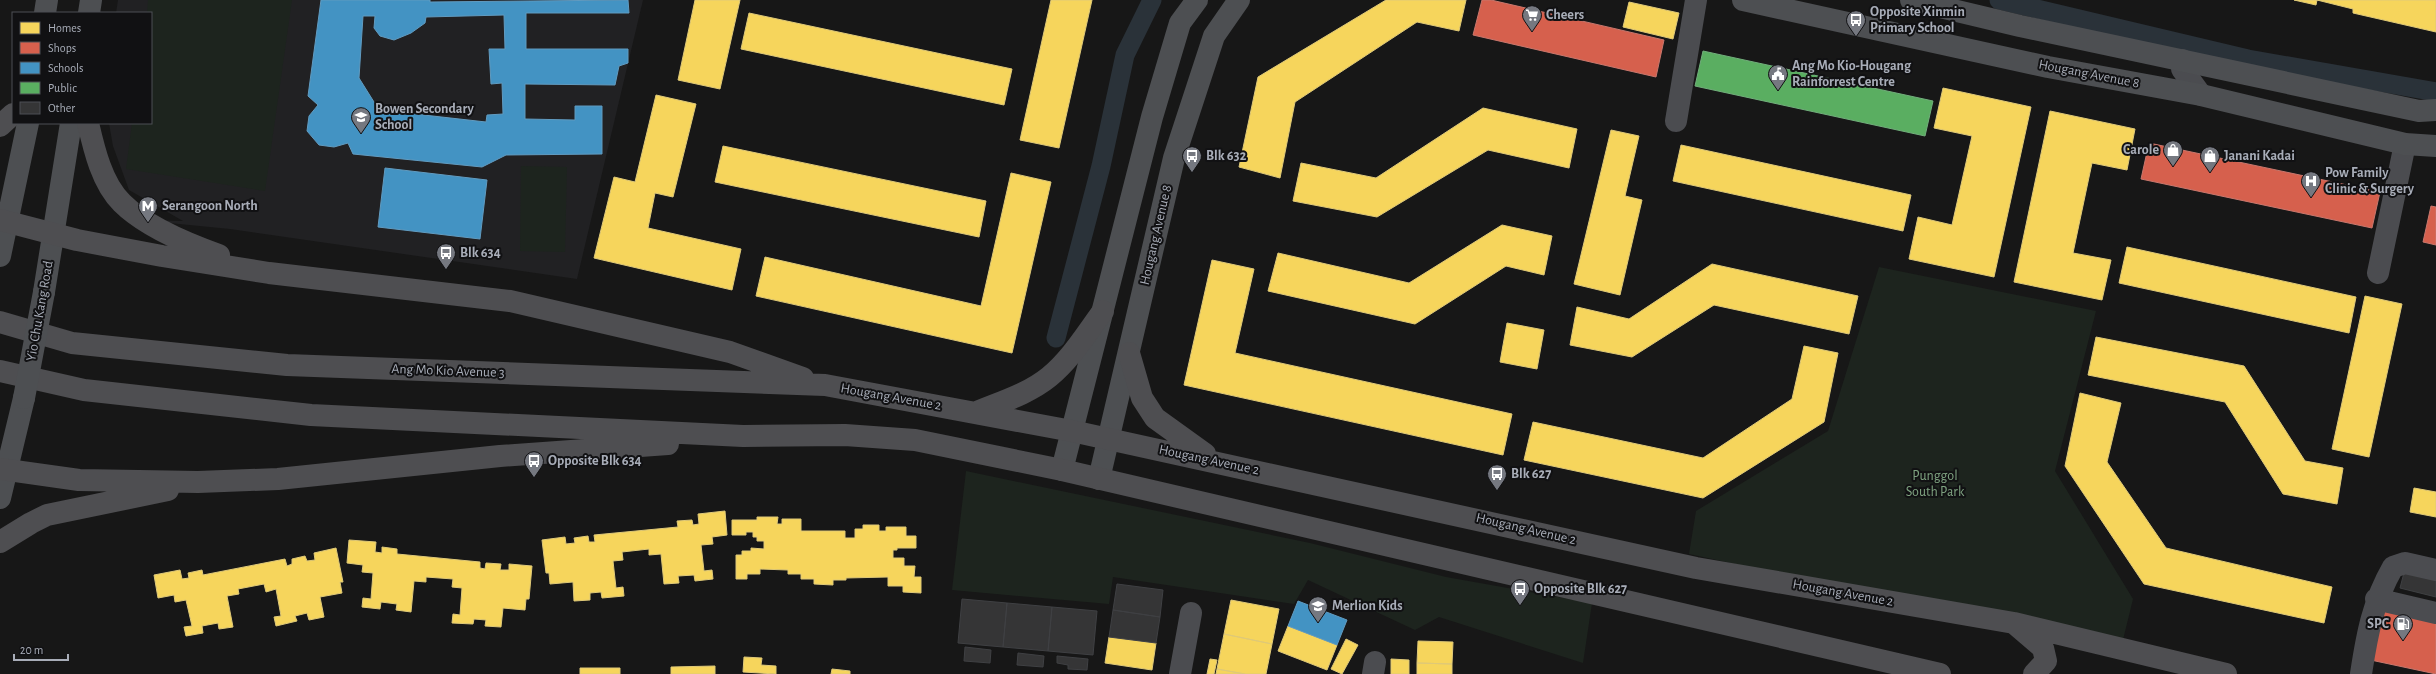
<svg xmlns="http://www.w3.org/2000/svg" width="2436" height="674" font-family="'Alegreya Sans',sans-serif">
<rect width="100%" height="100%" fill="#171717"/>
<path fill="#212123" d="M118,0H643L577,279L230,229L139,220L183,221L129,190L113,146L109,123H151V13H116Z"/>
<path fill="#1d241e" d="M148,0H292L265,191L126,169L132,123H151V13H147Z
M521,166L567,167L565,252L520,251Z
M1879,267L2096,311L2055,471L2133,599L2121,648L1689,554L1696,511L1828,431Z
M966,471L1310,543L1446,577L1592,603L1583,663L1439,617L1415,630L1308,580L1294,604L1113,577L1109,604L952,590Z"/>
<path fill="#f6d55c" stroke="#dfc978" d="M695,0H740L720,89L678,80Z
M1051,0H1092L1059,148L1020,140Z
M1386,0H1466L1459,31L1417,22L1295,102L1280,178L1239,167L1258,77Z
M2294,0H2436V32L2353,13V9L2317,0L2316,5Z
M1629,2L1679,13L1673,39L1623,27Z
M749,13L1012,69L1004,105L741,49Z
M1943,88L2031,107L1994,277L1909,259L1918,217L1952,225L1972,136L1934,128Z
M656,95L696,104L673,197L655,193L648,228L741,249L732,290L594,258L614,177L635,182Z
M1483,108L1577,129L1569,168L1488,150L1377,217L1293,201L1301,163L1376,178Z
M2050,111L2135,129L2127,170L2092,163L2073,253L2111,260L2102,300L2014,282Z
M1611,130L1639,136L1625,196L1642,200L1620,295L1574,284Z
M1681,145L1911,195L1903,231L1673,181Z
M723,146L986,201L979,237L715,182Z
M1011,173L1051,182L1012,353L756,296L765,257L981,306Z
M1502,225L1552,236L1544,275L1506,266L1415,324L1268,291L1278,253L1409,283Z
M2127,247L2356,297L2349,333L2119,283Z
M1212,260L1254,269L1235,353L1512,414L1503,455L1184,385Z
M1712,264L1858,296L1849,334L1714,305L1632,357L1570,345L1577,307L1629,319Z
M2365,296L2402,304L2369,457L2332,449Z
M1507,323L1544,330L1537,369L1500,362Z
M2096,337L2244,366L2305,461L2343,468L2337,504L2283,494L2225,402L2088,375Z
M1804,346L1838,353L1824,422L1703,498L1524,460L1533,422L1703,458L1792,399Z
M2080,393L2121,403L2107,462L2166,548L2332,587L2324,623L2144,584L2065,466Z
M2414,488L2436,492V517L2410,512Z
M725,511L727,535L712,537L713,544L701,545L704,571L712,570L713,579L695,581L694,575L678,576L679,583L664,584L661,554L649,555V549L622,552L623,560L613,561L616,588L623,587L624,596L602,598L601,592L590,593V600L574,601L573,582L550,584L549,573H546L542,540L565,537L566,544L575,543L574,538L588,536L589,542H595L594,535L678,527L677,521L692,520L693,525L699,524L698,514Z
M757,517H778L777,524H782V519H801V531H845V538H855V529H863V525H879V531H886V527H906V536H916V548H897V550H893V558H904V566H915L914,577H921V593L903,592V586H888V577L846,578V580H833V585L814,584V579H801V574H788V570L760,569V574H747V579H736V555H742V551H751V548L764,549V541H757V537H753V532H746V535H732V520H757Z
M349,540L376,542L375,552L382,553V547L397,549V554L480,562V568L485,569L486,563L501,564L500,570H509V564L532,566L529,599H526L525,610L503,608L501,627L485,626L486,620L474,619L473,624L452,623L453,614L460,615L462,588L452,587L453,579L426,577V582L414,581L411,612L396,610L397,604L381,602L380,609L362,607L363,598L371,599L373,573L362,572L363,565L347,563Z
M336,548L343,582H340L342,593L320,597L324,617L309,620L307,613L295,616L297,621L276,626L274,617L281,616L276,589L266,592L264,584L238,589L239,594L227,596L233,627L219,629L218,623L202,626L203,633L186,636L184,627L192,626L186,600L175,602L174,595L158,598L154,575L180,570L182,579L189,578L188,573L202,570L203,575L285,559L287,566L292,564V559L305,556L307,561L315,560L314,553Z
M1231,600L1279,609L1272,644L1224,634Z
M1288,626L1337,645L1327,670L1278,651Z
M1224,634L1272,644L1266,674H1245L1217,669Z
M1109,637L1156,643L1152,670L1105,663Z
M1346,639L1358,645L1342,674L1331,669Z
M1418,641L1453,642L1452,664L1417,663Z
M744,657L762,658L761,665L776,666V674L743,672Z
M1210,659L1217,660L1214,674H1207Z
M1391,659L1409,660V674H1391Z
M1417,663L1452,664V674H1417Z
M715,666V674H671V667Z
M580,668H620V674H580Z
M832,669L850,671V674H831Z
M1217,669L1245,674H1216Z"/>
<path fill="#d6604d" stroke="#c8776d" d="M1482,0H1491L1664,40L1656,77L1473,35Z
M2149,143L2380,192L2372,228L2141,179Z
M2431,206L2436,207V245L2423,242Z
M2377,609L2436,622V674L2366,659Z"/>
<path fill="#4393c3" stroke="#619bc0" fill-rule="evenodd" d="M321,0H430V2L628,0L629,13H526V49H628V63L619,66L615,85L525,84V119L575,120V106H602V154L506,155L482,167L353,154L348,143L334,147L319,145L307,131L309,116L318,105L308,96ZM504,15L505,49H489L491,84L502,83L503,114L487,115L486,122L379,110L359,78L363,16H375L374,28L380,36L394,40L411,33L425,23L426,17Z
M385,168L487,180L480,239L378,227Z
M1298,601L1347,620L1337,645L1288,626Z"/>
<path fill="#5aae61" stroke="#71ae7b" d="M1703,51L1933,101L1925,136L1695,86Z"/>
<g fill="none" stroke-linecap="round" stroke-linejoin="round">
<path stroke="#2a3239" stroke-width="19" d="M1999,0L2248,59L2436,92
M1056,338L1101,166L1125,55L1152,0"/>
</g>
<path fill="#353536" stroke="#3f4043" d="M2406,565L2436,572V597L2400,588Z
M1117,584L1163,590L1160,617L1113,610Z
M962,599L1007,603L1003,647L958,643Z
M1007,603L1052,607L1048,651L1003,647Z
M1052,607L1097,611L1093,655L1048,651Z
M1113,610L1160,617L1156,643L1109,637Z
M965,647L991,650L990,663L964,661Z
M1018,653L1044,656L1043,667L1017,665Z
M1057,656L1088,659L1087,670L1068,669V665L1057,663Z"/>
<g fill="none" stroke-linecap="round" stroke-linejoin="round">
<path stroke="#4b4c50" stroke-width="22" d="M2182,60V69L2201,95
M1676,121L1696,0
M2378,273L2405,144
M2376,599L2436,613
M1180,674L1191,613
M1373,674L1375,662
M2361,674C2367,634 2373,602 2393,567L2405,563L2436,570"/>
<path stroke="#4d4f52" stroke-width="22" d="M1743,0L2048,67L2201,95L2405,144L2436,146
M1911,0L2020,26L2419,111L2436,110
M45,13L47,0
M89,13L91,0
M0,256L28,123
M44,292L71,123
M1062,470L1152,117L1180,23L1197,0
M1099,479L1174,158L1214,36L1239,0
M0,498L24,398"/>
<path stroke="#4e4e51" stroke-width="22" d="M88,123C94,149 102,184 122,203C145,226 188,244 219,255
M0,126L13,114
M0,220L77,240L162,256L269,273L510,301L730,352L803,378
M0,322L72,343L287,365L825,385L1072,431L1696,568L2014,623L2226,674
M1129,353L1142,398L1155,418L1205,454
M0,371L84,390L311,415L743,436L845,435L915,440L1062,470L1940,674
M977,412C1001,402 1028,394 1049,377C1071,359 1086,334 1103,311
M0,469L79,480L198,482L278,479L500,456L668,444
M0,542L31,523L47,515L168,490
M2016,625L2043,648L2046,661L2034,674"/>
<path stroke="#4d4f52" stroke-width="22" d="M24,398L44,292"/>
</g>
<defs>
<symbol id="supermarket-pin" viewBox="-11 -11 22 30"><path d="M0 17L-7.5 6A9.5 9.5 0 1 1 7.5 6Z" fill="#757880" stroke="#111113"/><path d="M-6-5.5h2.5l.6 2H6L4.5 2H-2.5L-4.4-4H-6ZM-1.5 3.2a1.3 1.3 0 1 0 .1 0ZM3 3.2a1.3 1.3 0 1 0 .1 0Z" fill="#fff"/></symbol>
<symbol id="bus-pin" viewBox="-11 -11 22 30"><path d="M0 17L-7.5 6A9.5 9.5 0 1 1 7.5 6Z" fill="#757880" stroke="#111113"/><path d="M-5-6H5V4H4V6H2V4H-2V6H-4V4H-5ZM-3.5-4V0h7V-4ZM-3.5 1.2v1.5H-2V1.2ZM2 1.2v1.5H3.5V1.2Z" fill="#fff"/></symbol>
<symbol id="civic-pin" viewBox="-11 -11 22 30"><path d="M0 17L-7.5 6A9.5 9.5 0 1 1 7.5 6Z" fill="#757880" stroke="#111113"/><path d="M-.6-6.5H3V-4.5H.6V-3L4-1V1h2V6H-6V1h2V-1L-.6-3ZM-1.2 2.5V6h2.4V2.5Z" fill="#fff"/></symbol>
<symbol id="school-pin" viewBox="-11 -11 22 30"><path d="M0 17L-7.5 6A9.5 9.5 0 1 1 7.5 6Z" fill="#757880" stroke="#111113"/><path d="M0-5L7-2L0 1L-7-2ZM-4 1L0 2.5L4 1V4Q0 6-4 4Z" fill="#fff"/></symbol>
<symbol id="shop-pin" viewBox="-11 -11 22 30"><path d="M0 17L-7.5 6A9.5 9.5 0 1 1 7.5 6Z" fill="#757880" stroke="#111113"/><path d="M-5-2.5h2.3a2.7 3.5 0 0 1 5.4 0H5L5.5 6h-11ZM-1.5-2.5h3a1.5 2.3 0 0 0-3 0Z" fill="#fff"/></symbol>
<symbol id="hospital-pin" viewBox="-11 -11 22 30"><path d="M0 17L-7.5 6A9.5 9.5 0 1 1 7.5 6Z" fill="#757880" stroke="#111113"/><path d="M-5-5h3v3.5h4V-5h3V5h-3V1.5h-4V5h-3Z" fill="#fff"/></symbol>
<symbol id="metro-pin" viewBox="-11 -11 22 30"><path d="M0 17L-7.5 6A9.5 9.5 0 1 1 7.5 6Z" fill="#757880" stroke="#111113"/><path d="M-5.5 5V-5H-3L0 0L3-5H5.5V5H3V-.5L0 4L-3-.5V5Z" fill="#fff"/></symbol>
<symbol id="fuel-pin" viewBox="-11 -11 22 30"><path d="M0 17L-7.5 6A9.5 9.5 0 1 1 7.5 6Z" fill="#757880" stroke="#111113"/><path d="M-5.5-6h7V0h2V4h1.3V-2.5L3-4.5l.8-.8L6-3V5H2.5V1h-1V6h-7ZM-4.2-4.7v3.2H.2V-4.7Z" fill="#fff"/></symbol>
</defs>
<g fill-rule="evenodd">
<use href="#supermarket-pin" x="1521" y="4" width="22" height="30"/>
<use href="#bus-pin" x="1845" y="9" width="22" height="30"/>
<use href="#civic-pin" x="1767" y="63" width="22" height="30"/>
<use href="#school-pin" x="350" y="106" width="22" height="30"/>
<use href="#shop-pin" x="2162" y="139" width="22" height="30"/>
<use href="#bus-pin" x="1181" y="145" width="22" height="30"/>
<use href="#shop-pin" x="2199" y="145" width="22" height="30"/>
<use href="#hospital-pin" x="2300" y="170" width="22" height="30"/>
<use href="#metro-pin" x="137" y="195" width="22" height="30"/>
<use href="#bus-pin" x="435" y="242" width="22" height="30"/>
<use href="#bus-pin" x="523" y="450" width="22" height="30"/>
<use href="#bus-pin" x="1486" y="463" width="22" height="30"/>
<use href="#bus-pin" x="1509" y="578" width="22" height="30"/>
<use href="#school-pin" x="1307" y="595" width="22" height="30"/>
<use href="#fuel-pin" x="2392" y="613" width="22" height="30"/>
</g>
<g text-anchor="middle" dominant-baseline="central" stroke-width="4" stroke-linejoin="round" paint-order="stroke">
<g font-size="14" font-weight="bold" fill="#a8adb8" stroke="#111113" text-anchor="start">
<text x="1870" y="12">Opposite Xinmin<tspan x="1870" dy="16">Primary School</tspan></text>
<text x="1546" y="15">Cheers</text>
<text x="1792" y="66">Ang Mo Kio-Hougang<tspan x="1792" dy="16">Rainforrest Centre</tspan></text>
<text x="375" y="109">Bowen Secondary<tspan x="375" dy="16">School</tspan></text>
<text x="2159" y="150" text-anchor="end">Carole</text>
<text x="1206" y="156">Blk 632</text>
<text x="2224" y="156">Janani Kadai</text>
<text x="2325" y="173">Pow Family<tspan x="2325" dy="16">Clinic &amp; Surgery</tspan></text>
<text x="162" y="206">Serangoon North</text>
<text x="460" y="253">Blk 634</text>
<text x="548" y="461">Opposite Blk 634</text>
<text x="1511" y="474">Blk 627</text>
<text x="1534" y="589">Opposite Blk 627</text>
<text x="1332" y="606">Merlion Kids</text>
<text x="2389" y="624" text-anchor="end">SPC</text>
</g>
<g font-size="14" fill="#a8adb8" stroke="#111113">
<text transform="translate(2089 74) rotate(11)">Hougang Avenue 8</text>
<text transform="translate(1156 235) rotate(-77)">Hougang Avenue 8</text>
<text transform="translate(40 311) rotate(-80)">Yio Chu Kang Road</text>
<text transform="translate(448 371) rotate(2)">Ang Mo Kio Avenue 3</text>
<text transform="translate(891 397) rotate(10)">Hougang Avenue 2</text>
<text transform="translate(1209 460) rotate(12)">Hougang Avenue 2</text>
<text transform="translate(1526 529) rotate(13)">Hougang Avenue 2</text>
<text transform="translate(1843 593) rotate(10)">Hougang Avenue 2</text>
</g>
<g font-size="14" fill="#7fa381" stroke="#111113">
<text x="1935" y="476">Punggol<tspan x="1935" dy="16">South Park</tspan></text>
</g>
</g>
<rect x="12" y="12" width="140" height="112" fill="#111113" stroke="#4d4f55"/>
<rect x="20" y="22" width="20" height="12" fill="#f6d55c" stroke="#4d4f55"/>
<text x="48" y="32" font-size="12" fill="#a8adb8">Homes</text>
<rect x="20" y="42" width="20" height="12" fill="#d6604d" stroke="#4d4f55"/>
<text x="48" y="52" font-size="12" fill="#a8adb8">Shops</text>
<rect x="20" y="62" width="20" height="12" fill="#4393c3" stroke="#4d4f55"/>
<text x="48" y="72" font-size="12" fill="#a8adb8">Schools</text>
<rect x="20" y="82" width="20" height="12" fill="#5aae61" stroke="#4d4f55"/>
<text x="48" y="92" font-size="12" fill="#a8adb8">Public</text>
<rect x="20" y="102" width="20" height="12" fill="#353536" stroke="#4d4f55"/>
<text x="48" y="112" font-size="12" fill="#a8adb8">Other</text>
<path d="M14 654v6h54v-6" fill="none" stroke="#a8adb8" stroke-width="2"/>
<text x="20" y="654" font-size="12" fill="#a8adb8" stroke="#111113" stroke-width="3" paint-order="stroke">20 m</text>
</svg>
